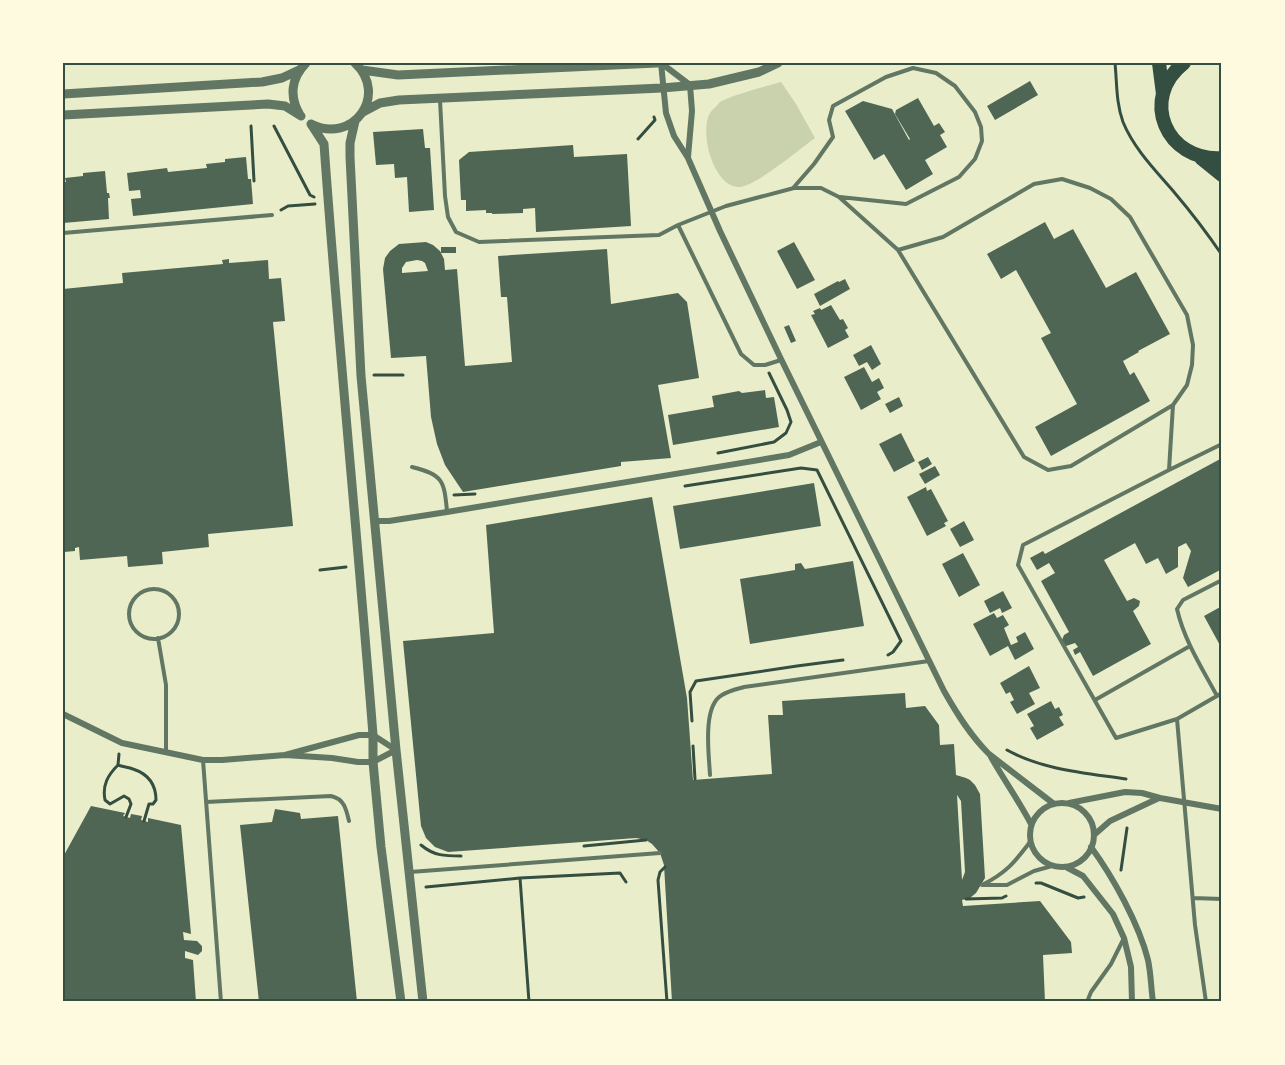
<svg xmlns="http://www.w3.org/2000/svg" width="1285" height="1065" font-family="'Asap Condensed',sans-serif">
<rect width="100%" height="100%" fill="#e9edc9"/>
<path fill="#cad2ad" d="M781,82L796,104L815,138C801,148 754,188 738,187C713,186 699,131 710,113C712,110 717,106 719,103C728,96 768,86 781,82Z"/>
<path fill="#4f6655" fill-rule="evenodd" d="M1030,81L1038,95L995,120L987,106Z
M918,98L934,126L939,123L945,132L940,135L947,147L925,160L933,174L906,190L884,154L874,160L845,111L863,101L892,109L909,140L910,139L895,114L896,110Z
M423,129L425,148H430L434,210L409,212L407,177L395,178L394,164L376,165L373,132Z
M573,145L574,157L627,154L631,226L536,232L535,208L523,209V213L492,214V213H486V210L466,211V200H461L459,160L469,152Z
M246,157L248,179H251L253,204L133,216L131,199L141,198L140,190L129,191L127,173L167,168L168,172L207,168L206,164L225,162V159Z
M105,171L107,193H109L110,198H108L109,219L63,223V182H66L65,178L83,176V173Z
M1045,222L1054,239L1073,229L1106,288L1136,272L1170,334L1138,351L1139,352L1123,361L1130,375L1134,372L1150,401L1051,456L1035,427L1077,404L1041,338L1051,333L1016,270L1001,279L987,254Z
M426,242L433,245L440,251L444,259L445,270L457,269L465,366L512,362L507,297H501L498,256L607,249L611,304L678,293L687,302L699,378L658,385L671,458L621,462V466L463,492L445,465L437,444L431,417L426,356L391,358L383,269L385,258L390,251L399,244ZM417,260L422,261L425,263L428,271L402,273V268L406,262Z
M794,242L815,280L797,289L777,251Z
M441,247H456V253H441Z
M229,259V263L268,260L269,279L281,278L285,321L273,322L293,526L208,534L209,547L162,552L163,564L128,567L127,556L80,560L79,547L75,548V551L64,552L63,289L123,283L122,273L223,264L222,260Z
M845,279L850,289L820,306L814,294L838,281L839,282Z
M831,305L840,320L843,319L848,328L845,330L849,337L828,348L811,315L815,314L813,311L820,308L821,310Z
M789,325L796,341L791,343L784,327Z
M871,345L881,364L872,370L867,362L859,366L853,355Z
M864,367L872,382L879,378L884,388L877,392L881,399L861,410L844,377Z
M765,390L766,398L774,397L779,427L673,445L668,415L714,407L712,396L739,391L742,393Z
M899,397L903,406L890,413L885,404Z
M901,433L915,461L894,472L879,444Z
M928,457L932,464L922,470L918,462Z
M1222,458V569L1188,587L1183,578L1191,551L1186,543L1178,547V567L1166,574L1158,558L1146,564L1135,543L1104,560L1127,601L1134,598L1140,601L1139,606L1133,611L1151,644L1093,676L1080,652L1075,655L1073,650L1078,647L1075,643L1066,646L1062,640L1064,635L1069,632L1041,581L1055,573L1049,563L1037,570L1030,558L1043,551L1045,554Z
M935,466L940,475L925,484L919,474Z
M814,483L821,526L680,549L673,506Z
M926,487L927,491L931,489L948,521L944,523L946,526L927,536L907,497Z
M652,497L687,698L693,780L772,774L768,715H783L782,701L905,693L906,708L925,706L939,725L940,745L954,744L956,775L966,778L970,780L975,785L980,794L985,878L976,893L970,898L962,900L963,906L1040,901L1071,942L1072,953L1043,955L1045,1002H672L664,865L660,853L652,844L646,840L636,838L448,852L435,847L426,838L421,826L403,641L494,633L486,525ZM957,795L961,801L965,872L962,880Z
M964,521L974,540L960,547L950,529Z
M963,553L980,585L959,597L942,564Z
M853,561L864,626L750,644L740,579L795,570V564L801,563L805,569Z
M1003,591L1012,608L1002,613L1000,608L990,613L984,601Z
M1222,606V649L1204,616Z
M994,613L997,618L1003,615L1009,625L1004,628L1011,645L1018,642L1016,637L1025,632L1034,649L1015,660L1008,646L990,656L973,624Z
M1029,666L1040,688L1029,693L1035,704L1017,714L1010,702L1014,700L1010,692L1006,694L1000,683Z
M1051,701L1055,709L1059,707L1063,715L1059,717L1064,725L1037,740L1030,728L1034,726L1027,714Z
M91,806L125,813L123,816L130,818L131,814L142,816L141,820L144,821L148,822V818L181,825L191,934L183,932L184,940L197,941L202,946V951L198,955L185,951V958L193,960L196,1002H63V857Z
M275,809L300,813L301,819L338,816L357,1002H259L240,825L272,822Z"/>
<g fill="none" stroke-linecap="round" stroke-linejoin="round">
<path stroke="#344e41" stroke-width="3" d="M1115,63C1117,83 1116,103 1123,122C1134,149 1156,171 1174,192C1191,212 1207,233 1222,255
M251,126L254,181
M274,126L310,195L314,197
M638,139L655,120L654,117
M281,210L288,206L315,204
M374,375H403
M718,453L774,442L786,433L791,422L787,410L769,373
M685,486L801,468L817,470L901,641L893,652L888,655
M454,495L475,494
M320,570L346,567
M692,721L690,692L696,681L797,666L843,660
M693,746L695,779
M1007,750C1043,770 1086,773 1126,779
M119,754L118,765C123,767 128,767 133,769C148,774 156,785 156,800L153,804H149L144,821
M118,765C108,775 102,785 105,800L110,804L124,796L129,799L131,804L126,817
M421,845C434,856 445,856 461,856
M584,846L646,840
M665,867L660,872L658,880L667,1002
M1121,870L1127,828
M520,878L529,1002
M1036,883H1041L1078,898L1084,897
M426,887L520,878L620,873L626,882
M966,899L1002,898L1006,896"/>
<path stroke="#617663" stroke-width="4" d="M440,100L445,196L448,217L456,232L479,242L659,235L678,225L726,206L794,188H821L839,197L898,250L1024,457L1048,470L1071,466L1173,405L1187,385L1192,365L1193,345L1187,315L1130,217L1111,199L1090,188L1062,179L1034,184L943,237L898,250
M794,187L814,164L833,137L829,120L833,106L886,77L913,68L936,73L955,86L975,112L981,127L982,141L975,159L959,177L906,204L840,197
M678,225L741,354L754,365H765L781,360
M63,233L272,215
M1173,405L1169,470L1023,545L1018,565L1116,738L1177,719
M412,467C443,475 444,480 447,511
M1169,470L1222,444
M129 614a25 25 0 1 1 50 0a25 25 0 1 1-50 0Z
M158,638L166,685V751
M1217,696C1202,668 1184,640 1177,609L1183,600L1222,580
M1095,700L1190,646
M203,760L221,1002
M710,775C709,755 702,706 722,695C728,691 737,689 744,687L929,661
M206,802L331,796C344,799 346,808 349,821
M1030,842C1014,863 1006,873 982,885H1007L1034,871L1052,866
M410,872L660,853
M1193,898L1222,899
M1087,1002L1091,992L1111,964L1124,938
M1206,1002L1195,925L1177,719L1222,693"/>
<path stroke="#617663" stroke-width="6" d="M661,63L666,113L674,136L688,158L720,231L781,359L944,691C957,714 970,735 989,754L1054,804
M661,63L690,85L692,111L688,157
M375,521H389L447,512L789,455L821,442
M63,714L122,743L203,760H222L285,755L332,758L358,762H373L396,750L373,735H359L285,755
M991,757C1004,780 1019,801 1031,824
M1069,803L1125,792L1142,793L1160,798L1222,809
M1030 835a32 32 0 1 1 64 0a32 32 0 1 1-64 0Z
M1094,835L1110,821L1159,798
M1091,847C1113,877 1139,924 1148,960C1151,974 1151,988 1153,1002
M1066,867L1083,876L1113,914L1124,938L1131,967L1132,1002"/>
<path stroke="#617663" stroke-width="9" d="M362,70L398,75L657,63
M63,94L262,82L282,78L299,70
M363,112L380,103L399,100L662,88L709,84L759,72L778,63
M63,115L268,104L285,106L301,116
M300,115C289,97 291,78 306,63
M355,121L350,143V157L361,376L396,750L423,1002
M311,124L324,144L325,158C339,350 358,542 373,735V762L381,847L401,1002
M311,124C353,145 389,95 355,63"/>
<path stroke="#344e41" stroke-width="14" d="M1159,63L1163,94
M1184,63C1139,98 1166,162 1222,158
M1201,158L1222,175"/>
</g>
<rect width="1285" height="1065" fill="none" stroke="#fefae0" stroke-width="129"/>
<rect x="64" y="64" width="1156" height="936" fill="none" stroke="#344e41" stroke-width="2"/>
</svg>
